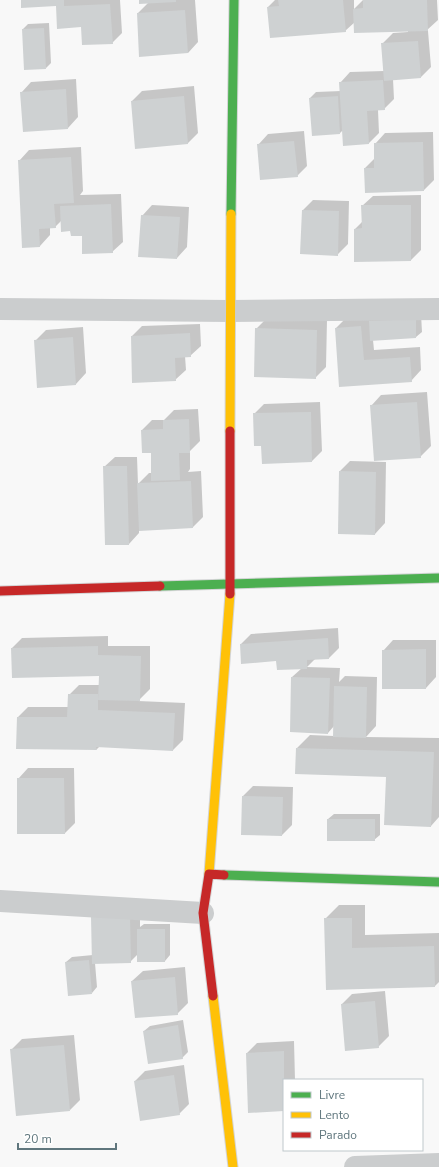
<svg xmlns="http://www.w3.org/2000/svg" width="439" height="1167" font-family="'Nunito Sans',sans-serif">
<rect width="100%" height="100%" fill="#f8f8f8"/>
<path fill="#0003" d="M22,0H120L122,33L112,43L82,26L57,5Z
M140,0H195L198,42L188,53L138,13L149,2Z
M275,0H354V9L363,0H437L438,20L426,31H428L431,67L421,77L393,79L394,99L384,109L378,110L379,133L369,143L344,145L343,130L340,133L310,98L316,92L341,91L340,83L350,72L384,71L382,44L393,33L408,32V31L355,22L345,31L268,7Z
M49,23L51,63L46,68L23,29L28,24Z
M76,79L78,117L68,128L21,93L31,82Z
M194,86L198,133L188,143L136,148L132,101L142,91Z
M304,131L307,166L297,176L258,145L268,134Z
M433,132L434,180L424,190L365,168L375,158V144L385,133Z
M81,147L83,191L80,195L121,194L123,242L112,252L71,230L61,221L55,227L50,228V235L40,246L23,247L19,161L29,150Z
M421,195V250L411,260L355,229L362,222V206L373,196Z
M313,200L349,201L348,244L337,255L301,253L303,210Z
M152,205L189,207L187,247L177,258L142,216Z
M421,314L422,332L416,337L373,340L374,350L420,347L421,370L411,381L340,386L336,328L346,318Z
M267,318L327,320L326,367L315,378L256,329Z
M200,324L201,346L190,356H185L186,370L175,380L132,336L142,326Z
M83,327L86,373L76,384L38,387L35,341L46,330Z
M427,392L431,446L420,457L371,406L381,395Z
M320,402L322,451L312,461L262,445L254,414L264,404Z
M198,409L200,441L190,451V469L188,472L201,471L203,517L193,527L139,530V533L129,544L104,467L115,457H137L138,484L149,473H152V452L142,430L152,420H164L174,410Z
M350,461L386,462L385,523L375,534L340,471Z
M338,628L339,648L329,658H316L307,667L340,668L339,682L345,676L377,677L376,726L366,737L439,738V817L431,826L387,776L297,748L310,735L334,736V726L328,733L292,677L302,668L277,660L241,644L251,634Z
M108,636V646H150V689L138,701L185,703L183,740L173,750L100,746L97,749L17,748L18,717L28,707H68L69,695L79,685H100V675L12,648L22,638Z
M393,640H436V677L426,688L383,651Z
M28,768H74L75,823L65,833L18,779Z
M253,786L293,787L292,825L282,835L243,796Z
M334,814H380V835L374,840L328,819Z
M339,905H365V935L439,933V982L435,986L327,989L325,919Z
M140,906V927L144,924H170V955L165,961L138,954L130,962L95,963L97,987L92,993L66,962L72,957L93,955Z
M185,967L188,1003L177,1014L132,981L143,971Z
M385,991L389,1036L378,1047L342,1004L352,994Z
M183,1020L188,1052L182,1058L144,1031L150,1026Z
M74,1035L80,1100L70,1110L11,1050L22,1039Z
M294,1041L295,1080H284V1110L247,1053L257,1043Z
M184,1065L189,1104L179,1114L135,1081L145,1071Z"/>
<path fill="#ced1d2" d="M21,0H64V6L110,4L113,44L82,45L81,27L57,29L56,6L21,8Z
M139,0H176V2L139,4Z
M278,0H343L346,32L270,38L267,7L279,6Z
M363,0H427L428,31L354,33L353,9L363,8Z
M185,10L188,53L139,57L137,13Z
M44,28L46,69L24,70L22,29Z
M418,41L421,78L384,81L381,43Z
M383,80L385,110L367,111L369,144L343,146L339,82Z
M66,89L68,129L23,132L20,92Z
M184,96L188,144L135,149L131,101Z
M338,96L340,134L312,136L309,98Z
M294,141L298,177L260,180L257,144Z
M423,142L424,191L365,193L364,168H374V143Z
M71,157L74,203L54,204L56,228L39,229L40,247L22,248L18,160Z
M111,204L113,253L82,254V236H71L70,231L61,232L60,206Z
M361,205H411V261L354,262V229L362,228Z
M302,210L339,211L338,256L300,254Z
M141,215L180,217L177,259L138,257Z
M416,319V338L370,341L369,321Z
M361,326L364,360L410,357L412,382L339,387L335,328Z
M255,328L317,330L316,379L254,377Z
M190,333L191,357L175,358L176,381L132,383L131,336Z
M73,337L76,385L37,388L34,340Z
M417,402L421,458L374,461L370,405Z
M311,412L312,462L262,464L261,446H254L253,413Z
M189,419L190,453H179L180,480L151,481V453H142L141,430L163,429V420Z
M103,466H127L129,545H105Z
M339,471L376,472L375,535L338,534Z
M191,481L193,528L139,531L137,483Z
M328,638L329,659L307,660V669L277,670L276,661L241,664L240,644Z
M98,646V655L141,656L140,701L98,700L99,676L12,678L11,648Z
M426,649V689H382V650Z
M291,677L330,678L328,734L290,732Z
M334,686L367,687L366,738L333,737Z
M68,694H98V710L175,713L173,751L96,747L97,750L16,749L17,717H67Z
M296,748L434,752L431,827L384,825L386,777L295,774Z
M17,778H64L65,834H17Z
M242,796L283,797L282,836L241,835Z
M327,819H375V841H327Z
M130,916L131,963L92,964L91,917Z
M324,918H352V948L434,946L435,987L326,990Z
M137,929H165V962H137Z
M89,960L92,994L68,996L65,962Z
M175,977L178,1015L135,1018L131,981Z
M375,1001L379,1048L345,1051L341,1004Z
M178,1025L183,1059L148,1064L143,1031Z
M64,1045L70,1111L16,1116L10,1049Z
M284,1051V1111L248,1113L246,1053Z
M174,1075L180,1115L140,1121L134,1081Z"/>
<g fill="none" stroke-linecap="round" stroke-linejoin="round">
<defs>
<path id="fast" d="M231,214L234,0
M160,586L439,578
M224,875L439,882"/>
<path id="slow" d="M230,431L231,214
M209,874L230,594
M213,996L233,1167"/>
<path id="jam" d="M0,591L160,586
M230,594V431
M213,996L203,913L209,874L224,875"/>
</defs>
<use href="#fast" stroke="#d4d5d6" stroke-width="11"/>
<use href="#slow" stroke="#d4d5d6" stroke-width="11"/>
<use href="#jam" stroke="#d4d5d6" stroke-width="11"/>
<path stroke="#cbcdce" stroke-width="22" d="M0,309L230,311L439,309
M0,901L203,913
M355,1167L439,1164"/>
<use href="#fast" stroke="#4caf50" stroke-width="9"/>
<use href="#slow" stroke="#ffc107" stroke-width="9"/>
<use href="#jam" stroke="#c62828" stroke-width="9"/>
</g>
<rect x="283" y="1079" width="140" height="72" fill="#ffffff" stroke="#bfc8cb"/>
<rect x="291" y="1092" width="20" height="6" fill="#4caf50" stroke="#bfc8cb"/>
<text x="319" y="1099" font-size="12" fill="#5f767d">Livre</text>
<rect x="291" y="1112" width="20" height="6" fill="#ffc107" stroke="#bfc8cb"/>
<text x="319" y="1119" font-size="12" fill="#5f767d">Lento</text>
<rect x="291" y="1132" width="20" height="6" fill="#c62828" stroke="#bfc8cb"/>
<text x="319" y="1139" font-size="12" fill="#5f767d">Parado</text>
<path d="M18 1143v6h98v-6" fill="none" stroke="#5f767d" stroke-width="2"/>
<text x="24" y="1143" font-size="12" fill="#5f767d" stroke="#ffffff" stroke-width="3" paint-order="stroke">20 m</text>
</svg>
